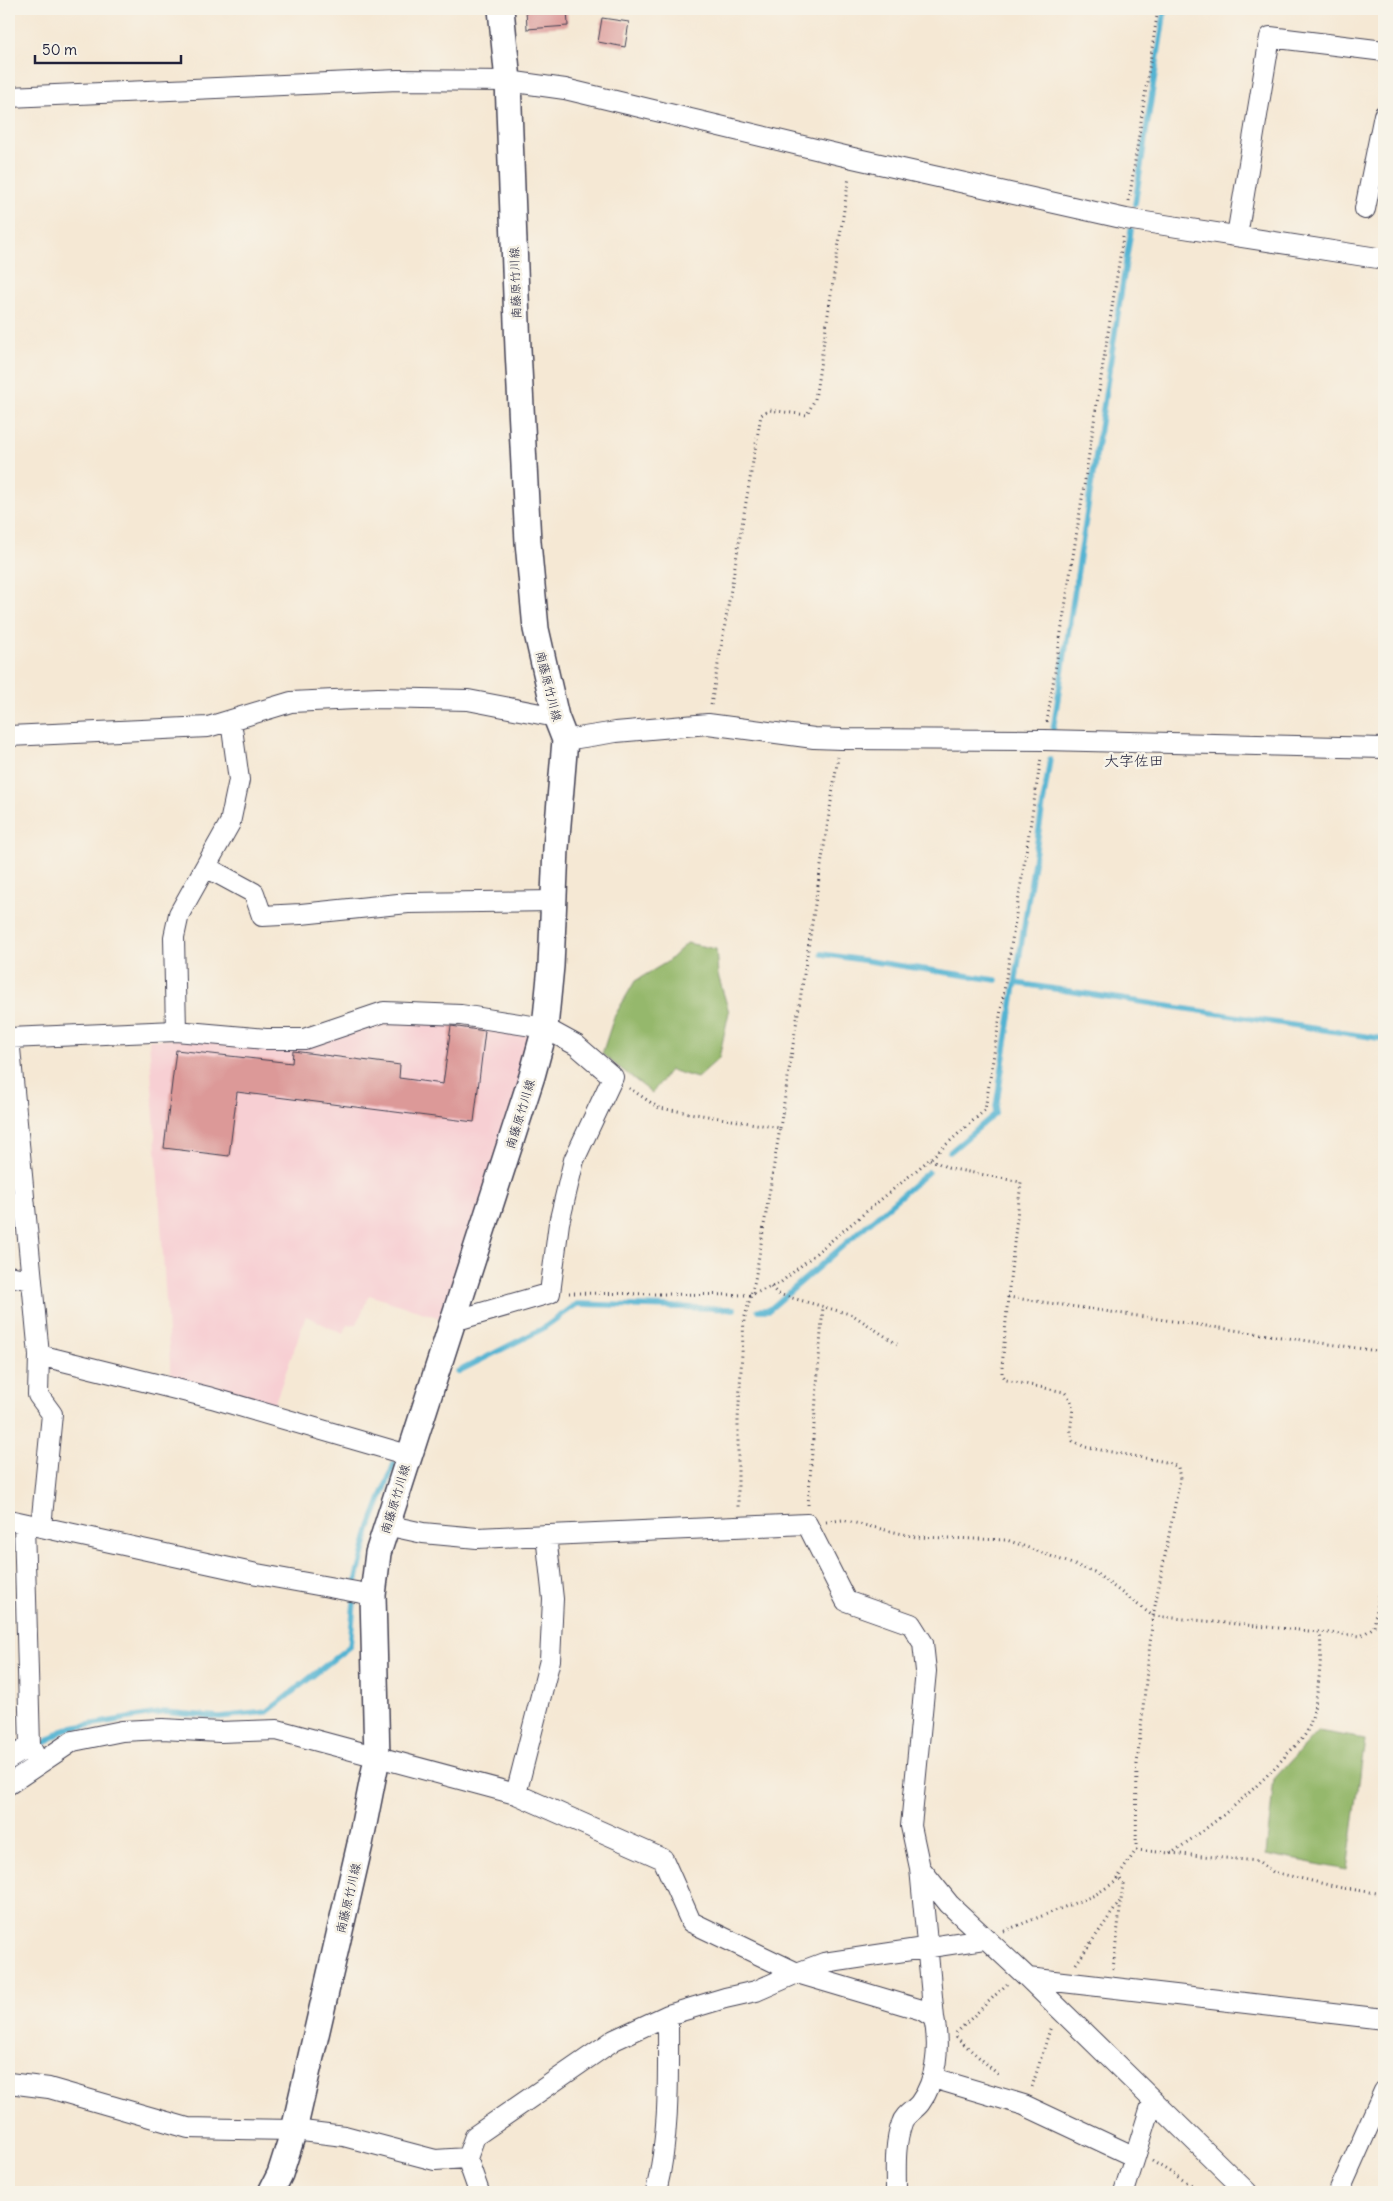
<svg xmlns="http://www.w3.org/2000/svg" width="1393" height="2201" font-family="Delius,'Klee One',sans-serif">
<rect width="100%" height="100%" fill="#f7f3e8"/>
<filter id="ink" filterUnits="userSpaceOnUse"><feTurbulence type="fractalNoise" baseFrequency=".02" numOctaves="2"/><feDisplacementMap in="SourceGraphic" scale="10" xChannelSelector="R" yChannelSelector="G"/><feConvolveMatrix kernelMatrix="1 2 1 2 8 2 1 2 1" color-interpolation-filters="sRGB"/></filter>
<filter id="wash" filterUnits="userSpaceOnUse"><feTurbulence type="fractalNoise" baseFrequency=".0096" numOctaves="4" result="noise"/><feDisplacementMap in="SourceGraphic" scale="20" xChannelSelector="R" yChannelSelector="G"/><feGaussianBlur stdDeviation="1.12" result="paint"/><feColorMatrix in="noise" values="0 0 0 0 0 0 0 0 0 0 0 0 0 0 0 0 0 1.4 0 .05"/><feComposite in="paint" operator="in"/></filter>
<g filter="url(#wash)">
<rect width="100%" height="100%" fill="#f5e8d4"/>
<path fill="#f7cfd3" d="M383,1019L525,1030L533,1041L446,1320L369,1295L357,1324L347,1325L343,1334L306,1316L273,1408L171,1379L149,1040L178,1039L301,1048Z"/>
<path fill="#95b86c" stroke="#5c6d54" d="M687,943L716,949L718,975L729,1012L719,1058L697,1078L670,1070L652,1093L602,1054L614,1017L635,981L667,962Z
M1318,1731L1365,1739L1347,1870L1266,1854L1274,1779Z"/>
<g fill="none" stroke-linecap="round" stroke-linejoin="round">
<path stroke="#53b3d2" stroke-width="5.5" d="M1135,204L1165,9
M1053,730L1131,230
M822,954L996,980
M1016,983L1384,1039
M950,1152L995,1114L1050,759
M758,1310H769L928,1172
M457,1372L542,1329L577,1304L734,1309
M355,1586L370,1527L394,1464
M36,1749L65,1729L164,1712L219,1717L267,1712L350,1646L354,1602"/>
</g>
<g id="blocks">
<path fill="#dc9998" d="M526,9H567L568,26L527,29Z
M602,18L629,22L625,47L598,42Z
M451,1026L485,1031L474,1122L237,1092L229,1156L164,1148L176,1050L292,1063L293,1051L400,1065L399,1078L443,1084Z"/>
</g>
</g>
<g filter="url(#ink)">
<use href="#blocks" fill-opacity="0" stroke="#424052" stroke-width="1"/>
<g fill="none" stroke-linecap="round" stroke-linejoin="round">
<defs>
<path id="minor" d="M9,97L398,80L508,81L565,89L853,158L1126,219L1384,259
M1365,209L1384,115
M1237,236L1270,37L1384,51
M9,736L208,727L291,702L378,698L468,700L556,717
M565,740L616,732L708,724L814,738L841,739L1044,740L1384,748
M206,867L254,893L262,916L301,914L408,903L553,901
M176,1031L174,937L179,914L230,823L239,780L231,721
M9,1038L176,1031L266,1039H304L384,1012L461,1015L545,1028L576,1045L613,1077L574,1160L559,1223L550,1293L454,1321
M9,1038L39,1355L212,1398L408,1455
M9,1276L31,1280
M39,1355L38,1395L52,1414L41,1527
M9,1520L257,1574L373,1595
M24,1524L30,1746L39,1763
M386,1525L423,1533L477,1538L807,1524L846,1601L911,1624L923,1643L926,1671L911,1826L920,1868L949,1904L1028,1978L1247,2192
M9,1759L30,1746
M9,1784L73,1741L122,1731L162,1729L220,1732L277,1730L516,1794L663,1859L691,1922L797,1973L824,1963L984,1939
M516,1794L550,1660L553,1599L546,1535
M1028,1978L1384,2019
M933,2078L1024,2105L1135,2157
M9,2083L49,2088L188,2128L294,2130L344,2136L435,2160L467,2158L475,2136L614,2040L668,2015L725,1998L756,1991L797,1973L922,2010L934,2018
M467,2158L479,2192
M656,2192C670,2135 668,2074 668,2015
M896,2192C896,2170 894,2145 902,2123C904,2115 915,2110 920,2103C937,2080 940,2046 934,2018L920,1868
M1124,2192L1153,2100
M1339,2192L1384,2091"/>
<path id="major" d="M271,2192L280,2174L294,2130L360,1844L377,1758L373,1595L378,1553L532,1076L545,1028L551,966L556,848L565,740L556,717L536,629L528,542L518,349L508,81L501,9"/>
</defs>
<use href="#minor" stroke="#424052" stroke-width="22"/>
<use href="#major" stroke="#424052" stroke-width="28"/>
<path stroke="#424052" stroke-width="3" stroke-dasharray="1 4" stroke-linecap="butt" d="M1129,201L1158,9
M711,705L761,415L769,410L807,415L815,399L849,177
M1047,722L1123,237
M629,1088L659,1108L780,1128L755,1280L744,1320L738,1420V1509
M780,1128L838,757
M930,1159L948,1168L1021,1182L1008,1297L1384,1352
M771,1287L778,1294L853,1315L897,1344
M569,1293L751,1295L780,1283L930,1159L985,1110L1041,758
M808,1505L823,1306
M826,1522L842,1520L916,1537L1007,1540L1094,1572L1153,1616L1361,1636L1374,1627L1384,1565
M1136,1850L1258,1861L1273,1872L1342,1888L1384,1894
M1170,1854C1213,1825 1253,1793 1287,1754C1293,1748 1303,1740 1307,1731C1317,1713 1323,1654 1320,1633
M1004,1931L1095,1895L1115,1882L1136,1850L1137,1764L1153,1616L1180,1479L1178,1467L1166,1462L1085,1447L1073,1441C1065,1422 1082,1408 1064,1392L1006,1380L1002,1374V1368L1008,1297
M1076,1964L1121,1900
M1113,1969L1123,1884L1119,1877
M956,2033L1007,1984
M956,2037L1000,2076
M1032,2087L1051,2026
M1152,2161L1203,2192"/>
<use href="#minor" stroke="#fff" stroke-width="20"/>
<use href="#major" stroke="#fff" stroke-width="25"/>
</g>
</g>
<g text-anchor="middle" dominant-baseline="central" stroke-width="5" stroke-linejoin="round" paint-order="stroke">
<g font-size="12" fill="#22223b" stroke="#f7f3e8">
<text transform="translate(515 283) rotate(-92)">南藤原竹川線</text>
<text transform="translate(549 686) rotate(76)">南藤原竹川線</text>
<text transform="translate(520 1114) rotate(-73)">南藤原竹川線</text>
<text transform="translate(395 1499) rotate(-73)">南藤原竹川線</text>
<text transform="translate(348 1898) rotate(-77)">南藤原竹川線</text>
</g>
<g font-size="15" fill="#22223b" stroke="#f7f3e8">
<text x="1134" y="760">大字佐田</text>
</g>
</g>
<rect width="1393" height="2201" fill="none" stroke="#f7f3e8" stroke-width="30"/>
<path d="M35 55v8h146v-8" fill="none" stroke="#22223b" stroke-width="2.5"/>
<text x="42" y="55" font-size="15" fill="#22223b" stroke="#f7f3e8" stroke-width="4" paint-order="stroke">50 m</text>
</svg>
